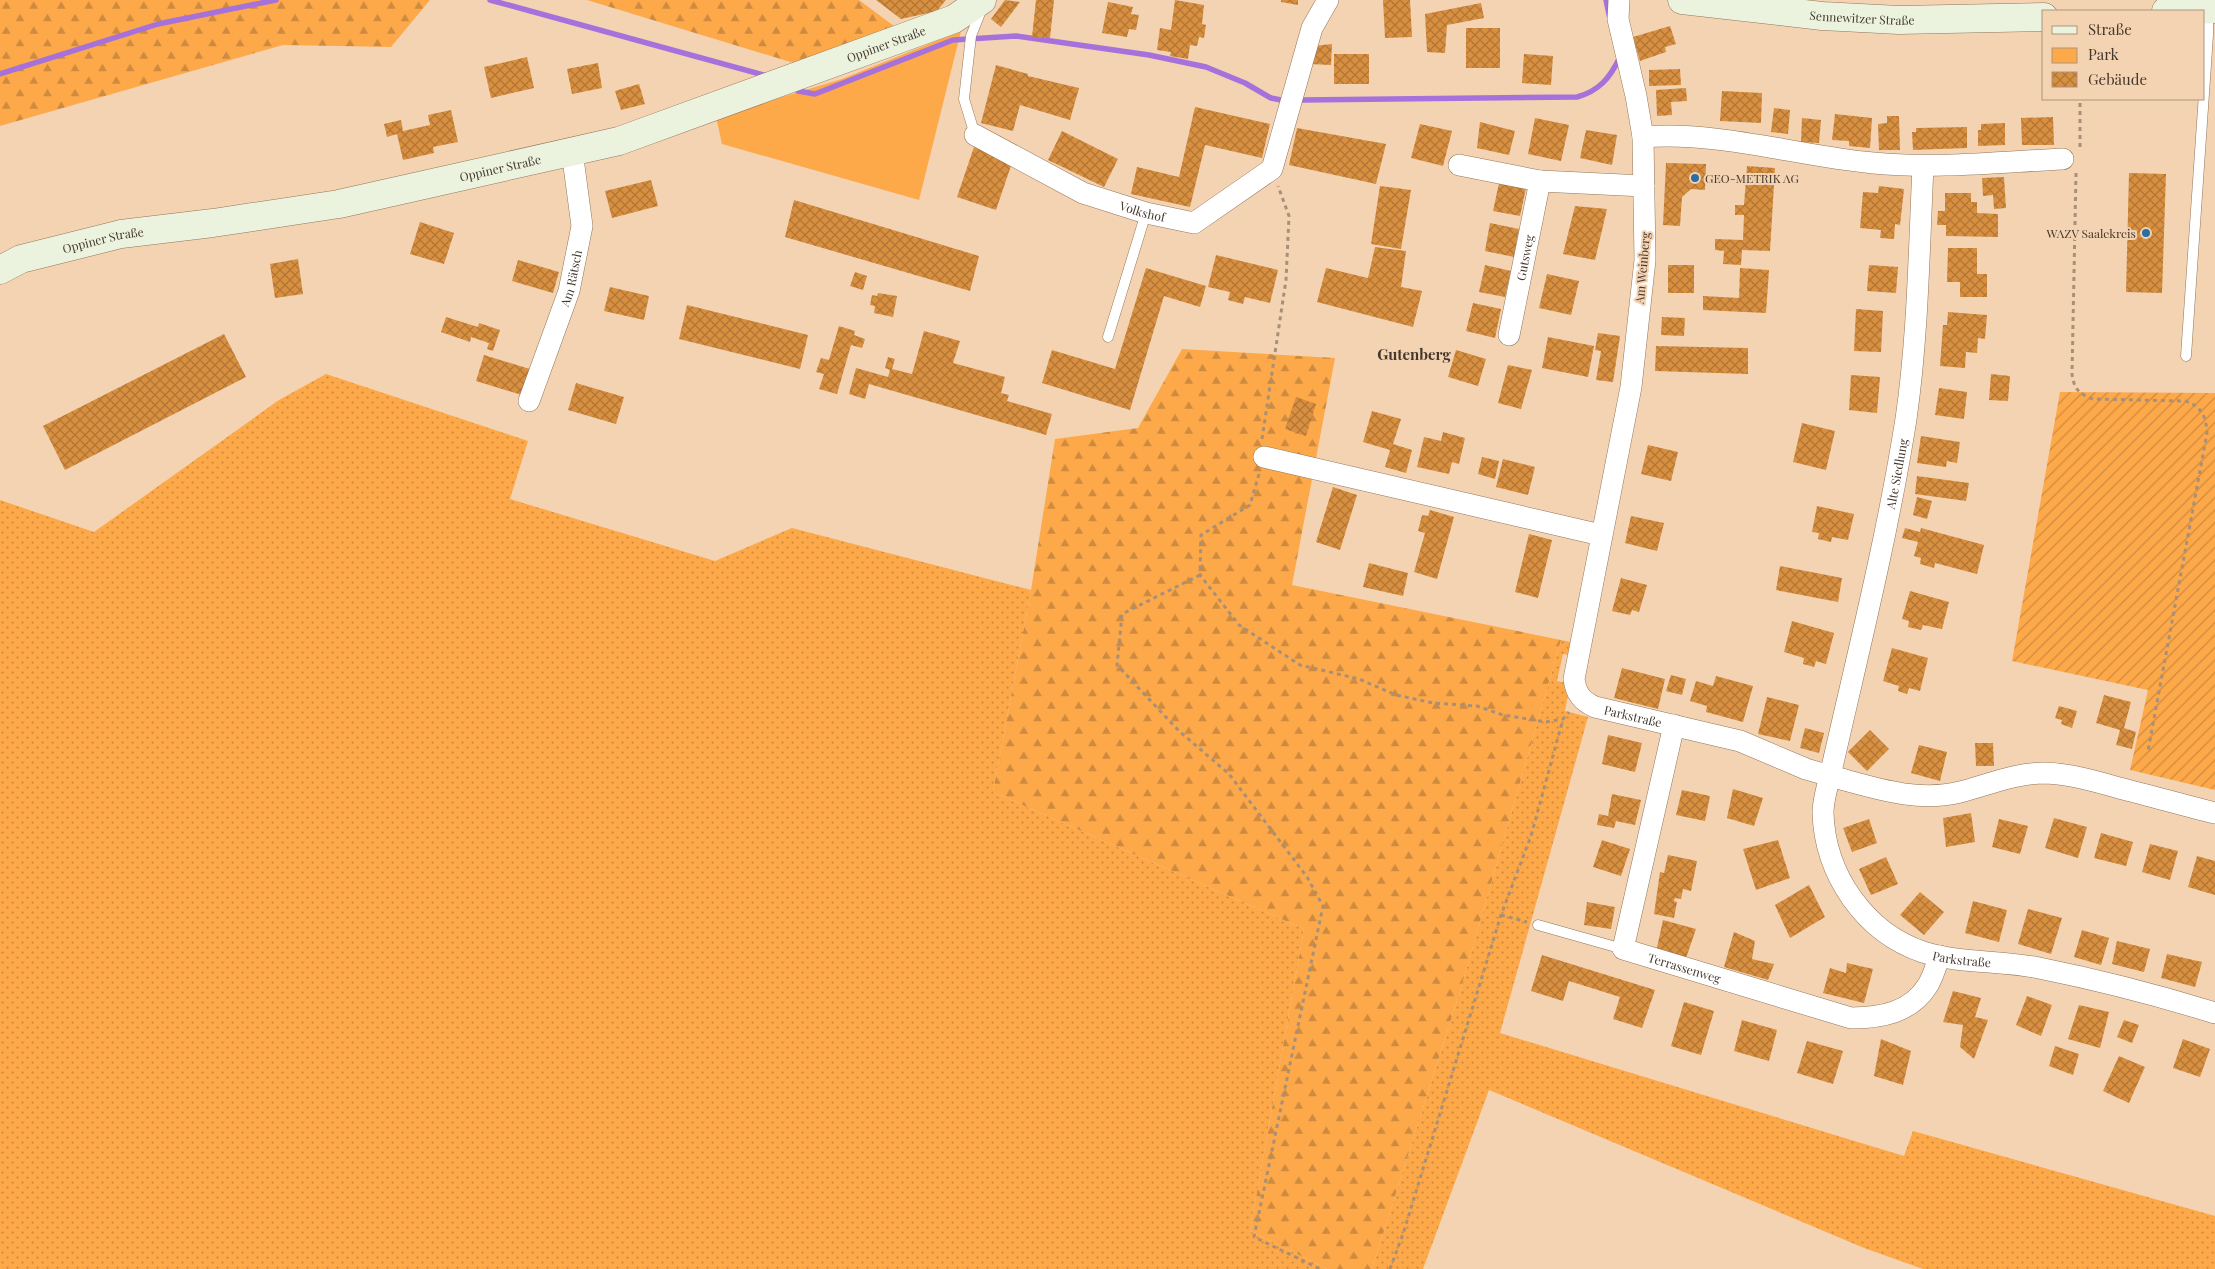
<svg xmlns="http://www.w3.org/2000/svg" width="2215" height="1269" font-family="'Playfair Display',serif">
<defs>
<pattern id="grass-dots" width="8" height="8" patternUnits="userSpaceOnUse" patternTransform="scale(1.25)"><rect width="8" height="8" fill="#fda94a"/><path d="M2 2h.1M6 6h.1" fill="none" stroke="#ce8a3e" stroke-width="1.8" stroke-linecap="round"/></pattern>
<pattern id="forest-firs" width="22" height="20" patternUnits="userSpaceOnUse" patternTransform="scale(1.25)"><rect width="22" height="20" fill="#fda94a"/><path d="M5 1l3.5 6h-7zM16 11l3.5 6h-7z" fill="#ce8a3e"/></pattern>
<pattern id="garden-furrows" width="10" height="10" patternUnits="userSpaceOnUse" patternTransform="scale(1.25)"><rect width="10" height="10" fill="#fda94a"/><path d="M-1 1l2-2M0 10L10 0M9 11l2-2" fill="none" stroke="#ce8a3e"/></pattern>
<pattern id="building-cross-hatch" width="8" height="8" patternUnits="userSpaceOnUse" patternTransform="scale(1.25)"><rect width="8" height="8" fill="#d89040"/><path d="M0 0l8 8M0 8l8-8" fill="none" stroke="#b17636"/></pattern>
</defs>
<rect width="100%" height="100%" fill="#f4d3b3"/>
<path fill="url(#grass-dots)" d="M326,374L528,441L510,499L715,561L792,528L1031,590L993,792L1304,929L1250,1231L1327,1269H0V500L94,532L279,400Z
M1561,640L1577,643L1575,656L1563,654L1557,681L1570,684L1565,711L1588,717L1500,1033L1904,1156L1913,1131L2215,1216V1269H1923L1864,1248L1489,1090L1423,1269H1372L1461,988Z"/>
<path fill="url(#forest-firs)" d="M0,0H430L391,47L283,45L0,126Z
M587,0H859L898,29L797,64Z
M1182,349L1335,358L1292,585L1561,640L1461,988L1372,1269H1327L1250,1231L1304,929L993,792L1031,590L1055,439L1138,428Z"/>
<path fill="#fda94a" d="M961,31L919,200L722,144L716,117L842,79Z"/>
<path fill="url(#garden-furrows)" d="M2060,392L2215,393V790L2130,770L2148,690L2012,661Z"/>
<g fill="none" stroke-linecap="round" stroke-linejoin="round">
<path stroke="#a771dc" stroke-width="5.5" d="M490,0L767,76
M1606,0L1610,19
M0,74L158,24L276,0
M798,91L815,94L953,40L1016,36L1149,55L1206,67L1245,83L1271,98L1281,100
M1301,100L1577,97C1599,91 1610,78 1620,57"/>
</g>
<path fill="url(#building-cross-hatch)" d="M876,0H946L937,11L901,19Z
M1005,0L1020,2L1001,27L991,19Z
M1036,0H1054L1050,38L1032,37Z
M1175,0L1204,5L1202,24L1206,25L1204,38L1199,37L1197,46L1190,45L1188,59L1170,56L1171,52L1157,50L1160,28L1171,30Z
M1281,0H1298V5L1281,2Z
M1383,0H1410L1412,37L1385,38Z
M1108,2L1133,7L1131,14L1139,15L1136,30L1129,29L1127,37L1102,33Z
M1481,3L1484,18L1447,25L1445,53L1427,52L1425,14Z
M1670,26L1676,44L1665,47L1666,52L1640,61L1633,37Z
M1466,28H1500V68H1466Z
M1332,44L1331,65L1309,64L1313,46Z
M1334,54H1369V84H1334Z
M1524,54L1553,56L1551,85L1522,83Z
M527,57L534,88L491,98L484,67Z
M598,63L602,88L572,94L567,69Z
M996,65L1028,74V76L1079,88L1070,120L1020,105L1013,131L981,123Z
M1680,69L1681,85L1649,86V70Z
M639,84L645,104L621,110L615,91Z
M1686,88L1687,101L1671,102L1672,115L1657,116L1656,90Z
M1722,91L1762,93L1761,123L1720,121Z
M1195,107L1270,124L1262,158L1205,145L1190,207L1131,194L1137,167L1179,177Z
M1774,108L1790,110L1788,134L1771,132Z
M451,110L458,142L433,147L434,153L403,160L397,134L387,137L384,124L401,120L403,131L430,125L428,115Z
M1835,114L1872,118L1870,148L1849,146V141L1832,140Z
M1887,116H1899L1900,150H1879L1878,124L1887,123Z
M2053,117L2054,145H2022L2021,118Z
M1535,118L1569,125L1561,161L1528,154Z
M1802,118L1821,120L1819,143L1801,142Z
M1480,122L1515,131L1509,155L1477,148Z
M2005,123V145L1978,146V130H1981V124Z
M1420,124L1452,131L1443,166L1411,158Z
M1967,127V148L1913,150L1912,132H1916V128Z
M1297,128L1386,144L1376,184L1289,165Z
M1586,130L1617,135L1612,165L1580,158Z
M1062,131L1118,159L1104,187L1048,160Z
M974,147L1013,160L996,210L957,197Z
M1666,163L1706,164L1705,190L1691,189L1682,197L1680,226L1663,225Z
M1747,166L1775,168L1770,251L1742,250L1741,265L1723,264L1724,251L1715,250V239L1743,240L1744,215H1735V205H1744Z
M2129,173L2166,174L2162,293L2126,292Z
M2004,177L2006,208L1994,209L1993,195L1983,196L1982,178Z
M651,180L658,206L612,218L605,191Z
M1499,183L1526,188L1520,216L1493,211Z
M1380,186L1411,190L1401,249L1371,244Z
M1879,186L1904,189L1900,225L1895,224L1894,239L1880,238L1881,230L1860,228L1863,192L1878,193Z
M1945,193H1971V202H1977V213L1998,214V237L1946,236V225H1937L1938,211H1945Z
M794,200L979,256L970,291L785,237Z
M1575,206L1607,209L1595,260L1563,254Z
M420,222L454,233L444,264L410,254Z
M1490,223L1519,229L1514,257L1485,251Z
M1375,247L1406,251L1401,287L1422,291L1413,327L1317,302L1326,268L1368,278Z
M1948,248H1977V274H1987V297H1960V282H1947Z
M1216,255L1278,270L1270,303L1245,297L1243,304L1228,300L1230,292L1208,287Z
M298,259L303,294L275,298L270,264Z
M518,260L559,272L553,293L512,281Z
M1485,265L1511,271L1505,297L1479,292Z
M1668,265H1694V293H1668Z
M1869,265L1898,267L1896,293L1867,291Z
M1146,268L1206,286L1200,307L1164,296L1130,410L1042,383L1052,350L1115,369Z
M1740,268L1769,270L1766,313L1703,310V296L1739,298Z
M855,272L867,276L863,290L850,286Z
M1547,274L1579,281L1571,315L1539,308Z
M610,287L649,296L644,320L604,311Z
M878,293L897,296L893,317L874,313L875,306L870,305L872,295L877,296Z
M1473,303L1501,309L1495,338L1466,331Z
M687,305L808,335L800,369L679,339Z
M1856,309L1883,311L1881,352L1854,351Z
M1948,312L1987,315L1985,339L1978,338L1977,353L1966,352L1965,368L1940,366L1943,325H1947Z
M446,317L478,327L479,323L500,330L493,351L487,349L489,343L471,337L470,342L441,332Z
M1662,317L1685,318L1684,336L1661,335Z
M839,326L855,331L854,335L865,339L862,348L851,345L837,394L819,389L824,374L816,372L821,358L829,360Z
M924,331L960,341L953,363L1005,377L1001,393L1009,395L1007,401L1052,414L1046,435L869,384L865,399L849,394L856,368L888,377L890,370L885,368L888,357L895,359L892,369L912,374Z
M1598,333L1620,336L1613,382L1596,380L1601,351L1595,350Z
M224,334L246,377L65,470L43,426Z
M1548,337L1594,346L1588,377L1542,368Z
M1656,346L1748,348V374L1655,371Z
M1456,350L1486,359L1478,386L1448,377Z
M484,355L533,370L525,396L476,381Z
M1508,365L1532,370L1521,409L1498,403Z
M1991,374L2010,376L2008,401L1989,400Z
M1851,375L1880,377L1877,413L1849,410Z
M576,383L624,397L616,424L568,410Z
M1939,388L1967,392L1964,419L1935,415Z
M1296,397L1316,404L1306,436L1285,429Z
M1372,411L1401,419L1393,444L1412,450L1406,473L1385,467L1390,450L1363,442Z
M1802,423L1835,431L1826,470L1793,462Z
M1443,432L1465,438L1459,464L1452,462L1449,474L1417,467L1424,437L1441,441Z
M1921,436L1960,442L1957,463L1947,461L1946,467L1917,463Z
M1648,445L1678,452L1671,481L1641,474Z
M1482,457L1499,461L1495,479L1478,474Z
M1503,459L1535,467L1528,495L1496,487Z
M1917,476L1969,483L1966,501L1915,494Z
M1333,487L1357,495L1340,550L1316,542Z
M1917,497L1932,501L1927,519L1913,515Z
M1817,506L1854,514L1848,540L1832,537L1831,542L1818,539L1819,533L1812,532Z
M1430,510L1454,517L1437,579L1414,572L1425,533L1418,531L1422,515L1428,516Z
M1631,516L1664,523L1657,551L1625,543Z
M1905,528L1920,532L1921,528L1984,545L1977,574L1935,563L1934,568L1920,564L1921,558L1914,556L1918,542L1902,538Z
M1529,534L1552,540L1538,598L1515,592Z
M1369,563L1408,573L1403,596L1363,587Z
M1780,566L1842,578L1838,602L1776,590Z
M1621,578L1647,585L1639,612L1632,610L1630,615L1612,611Z
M1910,591L1949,602L1942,629L1923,625L1921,630L1908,627L1909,621L1902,619Z
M1792,621L1834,633L1826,664L1816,661L1814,667L1803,664L1804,658L1784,652Z
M1892,648L1928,658L1920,691L1909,688L1907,694L1898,691L1899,686L1883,681Z
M1622,668L1665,679L1658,709L1614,698Z
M1671,675L1686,679L1682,695L1666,691Z
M1716,676L1753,686L1743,722L1706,712L1707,706L1690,701L1696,681L1713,686Z
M2104,695L2131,702L2124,728L2136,732L2132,749L2116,745L2120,730L2096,723Z
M1767,697L1799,705L1790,741L1758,734Z
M2059,706L2077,711L2072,728L2061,724L2062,720L2055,718Z
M1805,728L1824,733L1819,753L1800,748Z
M1870,730L1889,749L1867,771L1848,752Z
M1608,735L1642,743L1635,772L1602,764Z
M1975,743H1993L1994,766H1976Z
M1919,745L1947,752L1940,781L1911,773Z
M1733,789L1763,798L1754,826L1727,818Z
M1682,790L1710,796L1705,821L1676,815Z
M1612,794L1641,800L1635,825L1616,821L1614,828L1597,825L1599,814L1608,816Z
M1971,813L1975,842L1946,847L1943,818Z
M2054,818L2087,827L2078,858L2045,848Z
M1869,819L1877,843L1852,852L1843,828Z
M1999,819L2028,826L2020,854L1992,847Z
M2101,833L2133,842L2126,866L2094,858Z
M1602,840L1630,849L1621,876L1593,867Z
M1778,840L1790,878L1756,890L1743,849Z
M2150,844L2178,851L2170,880L2142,872Z
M1668,855L1697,861L1691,891L1683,889L1681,899L1675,898L1674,901L1677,902L1674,918L1654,914L1660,872L1664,873Z
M2197,856L2215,861V895L2188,887Z
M1886,857L1898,884L1871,895L1859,869Z
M1809,885L1825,917L1790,938L1775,905Z
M1920,892L1944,912L1924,935L1900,915Z
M1973,901L2007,910L1999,942L1965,933Z
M1587,902L1615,907L1611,929L1584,925Z
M2028,909L2062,918L2051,954L2018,944Z
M1663,920L1696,929L1685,961L1656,952Z
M2082,930L2109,938L2101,965L2074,957Z
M1734,932L1755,941L1752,959L1774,964L1768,980L1724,967Z
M2117,941L2150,949L2144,972L2112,964Z
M2167,954L2202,962L2195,987L2161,978Z
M1542,955L1655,990L1642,1028L1613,1019L1620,997L1569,981L1563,1001L1531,991Z
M1847,963L1873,969L1864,1003L1823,993L1830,968L1846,973Z
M1953,991L1981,998L1975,1017L1988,1020L1974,1059L1960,1047L1963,1025L1943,1022Z
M2027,996L2052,1005L2041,1036L2016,1025Z
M1684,1002L1714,1011L1701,1055L1671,1046Z
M2079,1005L2109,1012L2100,1048L2068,1039Z
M1742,1020L1777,1030L1769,1061L1734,1051Z
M2124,1020L2139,1025L2132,1043L2117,1037Z
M1881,1039L1911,1051L1903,1085L1874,1076Z
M2183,1039L2210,1049L2200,1077L2173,1068Z
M1807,1041L1843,1051L1833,1084L1797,1073Z
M2055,1046L2079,1054L2073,1075L2049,1066Z
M2119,1056L2145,1067L2129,1103L2103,1091Z"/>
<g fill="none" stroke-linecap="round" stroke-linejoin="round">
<defs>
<path id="lane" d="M975,135L964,99L971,36L982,8
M1108,337L1146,213
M2186,356L2208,35V10
M1538,925L1623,949"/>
<g id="street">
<path id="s1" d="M1619,0L1618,19L1636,96L1643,137L1645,260L1631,387L1574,679C1576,694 1582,701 1595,707L1740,741L1806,769L1830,776C1857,657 1887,539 1906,419C1918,336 1919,250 1923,166"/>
<path id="s2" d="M975,135L1083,193L1146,213L1194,223L1272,169L1312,28L1328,0"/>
<path d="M1643,137C1720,131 1797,156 1873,163C1936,169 2000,162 2063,159"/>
<path d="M1459,165L1540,181"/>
<path id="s3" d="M1509,335L1540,181L1644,186"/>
<path id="s4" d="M529,401L569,291L582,226L572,151"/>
<path d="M1264,457L1601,535"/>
<path id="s5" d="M1674,725L1623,949L1851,1018C1880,1018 1911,1013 1928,985C1933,977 1936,965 1940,956"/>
<path id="s6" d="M2215,813C2183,805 2151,796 2119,788C2095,781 2070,774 2045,773C2015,773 1988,785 1960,792C1916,803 1872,787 1830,776C1827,788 1823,800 1823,813C1825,874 1864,932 1923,952C1960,964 2001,960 2039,968C2099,980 2157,995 2215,1013"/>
</g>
<g id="secondary">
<path id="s7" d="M1682,0L1822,16L1899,20L2044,17"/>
<path d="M2166,11L2215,9"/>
<path id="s8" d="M0,270L21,259L121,234L213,223L339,204L619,141L954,19L982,0"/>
</g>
</defs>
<use href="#lane" stroke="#937558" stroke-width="11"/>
<use href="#street" stroke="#937558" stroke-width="22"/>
<use href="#secondary" stroke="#937558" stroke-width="29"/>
<path stroke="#a89078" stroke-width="3" stroke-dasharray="4 4" stroke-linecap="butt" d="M2080,147V99
M2076,173L2072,374C2074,389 2079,394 2093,399L2185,401C2202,406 2206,417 2207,433L2148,751
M1262,439L1286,280L1289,216L1278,186
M1259,474L1250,505L1201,535L1200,575L1239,625L1300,665L1359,679L1396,695L1433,703L1477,706L1503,715L1546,722L1563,719
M1200,575L1122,614L1117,665L1179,731L1229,774L1307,877L1323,906L1254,1237L1320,1269
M1501,915L1527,922
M1390,1269L1403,1234L1501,915L1531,836L1563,719L1569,712"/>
<use href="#lane" stroke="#fff" stroke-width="10"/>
<use href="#street" stroke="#fff" stroke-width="21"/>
<use href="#secondary" stroke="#ebf3df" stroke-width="28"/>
</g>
<g fill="#2a6ea3" stroke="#f4d3b3" stroke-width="2">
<circle cx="1695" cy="178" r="5"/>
<circle cx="2146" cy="233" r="5"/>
</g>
<g text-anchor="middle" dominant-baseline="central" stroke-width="4" stroke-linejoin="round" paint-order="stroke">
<g font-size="12" fill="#44372b" stroke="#f4d3b3">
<text stroke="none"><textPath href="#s7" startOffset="181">Sennewitzer Straße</textPath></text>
<text stroke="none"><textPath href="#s8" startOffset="918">Oppiner Straße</textPath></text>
<text stroke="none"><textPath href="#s8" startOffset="512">Oppiner Straße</textPath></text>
<text stroke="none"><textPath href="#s2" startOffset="185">Volkshof</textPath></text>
<text stroke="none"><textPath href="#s8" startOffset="108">Oppiner Straße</textPath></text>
<text stroke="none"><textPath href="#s3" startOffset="79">Gutsweg</textPath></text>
<text transform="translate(1642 268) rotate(-85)">Am Weinberg</text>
<text stroke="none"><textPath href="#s4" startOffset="130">Am Rätsch</textPath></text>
<text stroke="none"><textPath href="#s1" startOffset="1280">Alte Siedlung</textPath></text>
<text stroke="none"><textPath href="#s1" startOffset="764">Parkstraße</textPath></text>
<text stroke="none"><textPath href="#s6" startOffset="654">Parkstraße</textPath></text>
<text stroke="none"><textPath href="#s5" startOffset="294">Terrassenweg</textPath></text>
</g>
<g font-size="12" fill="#44372b" stroke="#f4d3b3" text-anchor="start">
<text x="1705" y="178">GEO-METRIK AG</text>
<text x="2136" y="233" text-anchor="end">WAZV Saalekreis</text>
</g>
<g font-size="15" font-weight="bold" fill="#44372b" stroke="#f4d3b3">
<text x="1414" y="354">Gutenberg</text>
</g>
</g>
<rect x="2042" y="10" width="162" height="90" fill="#f4d3b3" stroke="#ae957d"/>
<rect x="2052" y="26" width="25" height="8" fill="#ebf3df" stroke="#ae957d"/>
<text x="2088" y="35" font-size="15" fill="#44372b">Straße</text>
<rect x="2052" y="48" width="25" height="15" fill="#fda94a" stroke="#ae957d"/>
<text x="2088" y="60" font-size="15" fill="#44372b">Park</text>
<rect x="2052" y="72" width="25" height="15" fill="url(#building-cross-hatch)" stroke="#ae957d"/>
<text x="2088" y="85" font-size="15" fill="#44372b">Gebäude</text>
</svg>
